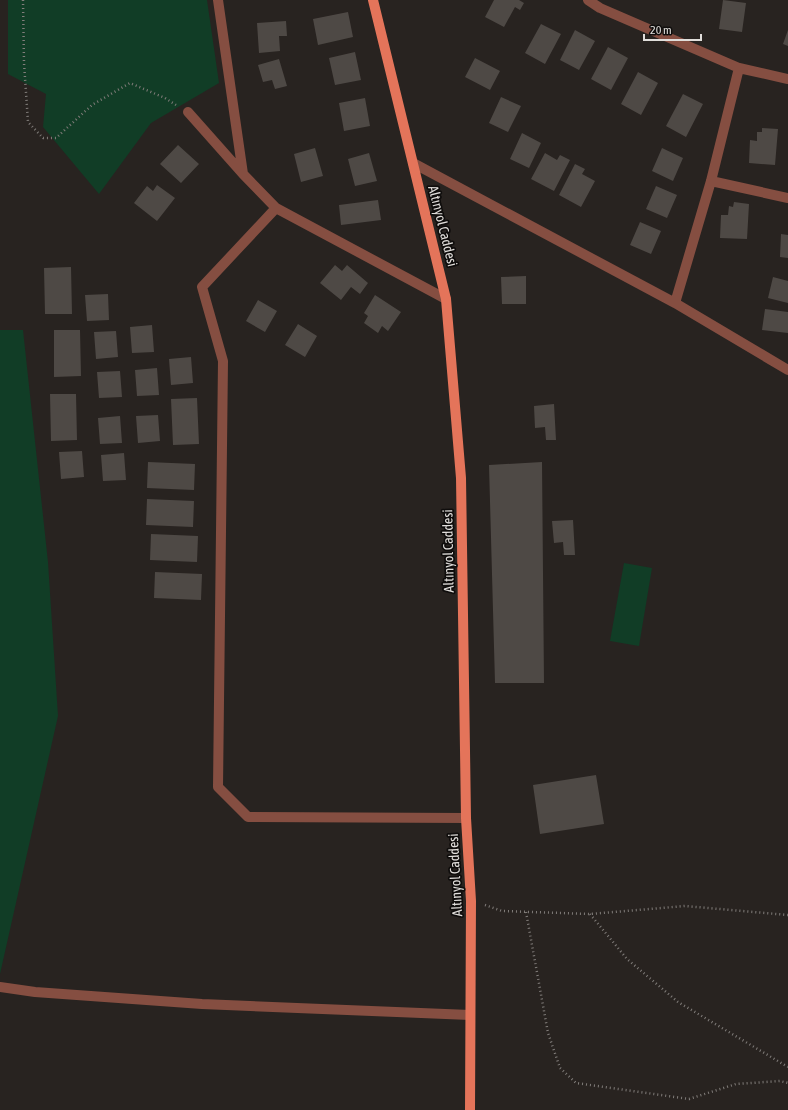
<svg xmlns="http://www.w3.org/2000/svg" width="788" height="1110" font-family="'Asap Condensed',sans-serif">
<rect width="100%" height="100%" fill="#282320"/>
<path fill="#113d26" d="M8,0H207L219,83L151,123L99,194L43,127L46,94L8,74Z
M0,330H23L48,562L58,716L0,974Z
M624,563L652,568L639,646L610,641Z"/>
<path fill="#4e4945" d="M494,0H519L524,3L520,10L515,7L504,27L485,17Z
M723,0L746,3L742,32L719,29Z
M348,12L353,37L318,45L313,19Z
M286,21L287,36H279L280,51L259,53L257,23Z
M541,24L561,34L545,64L525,53Z
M575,30L595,41L579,70L560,60Z
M788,30V46L783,44Z
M608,47L628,58L611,90L591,79Z
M355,52L361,80L335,85L329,58Z
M475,58L500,71L490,90L465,77Z
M279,59L287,86L275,89L272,80L263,82L258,65Z
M638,72L658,83L641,115L621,104Z
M683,94L703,104L686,137L666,126Z
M501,97L521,106L508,132L489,123Z
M365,98L370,126L344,131L339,103Z
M762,128L778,129L775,165L749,163L750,140L757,141V132H762Z
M522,133L541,143L529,168L510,159Z
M178,145L199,164L181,183L160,164Z
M315,148L323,176L301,182L294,154Z
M662,148L683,158L673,181L652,171Z
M369,153L377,181L355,186L348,159Z
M545,153L557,160L560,155L570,160L554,191L531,179Z
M575,164L585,169L582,174L595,181L581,207L559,195Z
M157,185L175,198L157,221L134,203L147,186L153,191Z
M656,186L677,195L667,218L646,209Z
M378,200L381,220L341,225L339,205Z
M734,202L749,204L747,239L720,238L721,215H728L729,206L733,207Z
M640,222L661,231L651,254L630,245Z
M781,234L788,235V258L780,257Z
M335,265L342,271L347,265L368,283L360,294L351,287L341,300L320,283Z
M71,267L72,314H45L44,268Z
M526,276V304H502L501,277Z
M773,277L788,281V303L768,298Z
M108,294L109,320L87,321L85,295Z
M375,295L401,312L388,331L382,326L378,333L364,323L368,316L364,313Z
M258,300L277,311L265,332L246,321Z
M765,309L788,312V333L762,330Z
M298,324L317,336L305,357L285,345Z
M152,325L154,352L132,353L130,327Z
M54,330H80L81,376L54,377Z
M116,331L118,357L96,359L94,332Z
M191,357L193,383L171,385L169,359Z
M157,368L159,395L137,396L135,370Z
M120,371L122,397L99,398L97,372Z
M50,394H76L77,440L51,441Z
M197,398L199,444L173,445L171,399Z
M554,404L556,440H546L545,427L535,428L534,406Z
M158,415L160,441L138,443L136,416Z
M120,416L122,443L100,444L98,418Z
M82,451L84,477L61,479L59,452Z
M124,453L126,480L103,481L101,455Z
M148,462L195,464L194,490L147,488Z
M542,462L544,683H495L489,465Z
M147,499L194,501L193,527L146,525Z
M573,520L575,555H564L563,542L554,543L552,521Z
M151,534L198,536L197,562L150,560Z
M155,572L202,574L201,600L154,598Z
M596,775L604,824L540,834L533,785Z"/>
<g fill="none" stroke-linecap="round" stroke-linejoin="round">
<path stroke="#817d7a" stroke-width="2.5" stroke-dasharray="1 3" stroke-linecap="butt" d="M23,0L24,63L28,122L43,138H56L92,105L130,83L165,98L176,105
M485,905L502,911L590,914L685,906L788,915
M526,912L548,1033L560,1068L576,1083L689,1099L736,1084L780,1081L788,1083
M590,914L627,959L678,1002L788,1067"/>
<path stroke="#854e41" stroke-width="10" d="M218,0L243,174
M588,0L600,8L739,68L788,79
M188,112L243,174L276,208L446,299
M413,163L675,303L711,181L739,68
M711,181L788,198
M276,208L202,287L223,361L218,787L248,817L466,818
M675,303L788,370
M0,987L35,992L202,1004L470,1015"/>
<path stroke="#e4745a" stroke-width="10" d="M373,0L446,299L461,478L466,818L471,901L470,1110"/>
</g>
<g text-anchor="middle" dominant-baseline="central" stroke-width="3.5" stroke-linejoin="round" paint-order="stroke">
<g font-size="14" fill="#e1dedb" stroke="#0f0d0c">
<text transform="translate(443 226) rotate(76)">Altınyol Caddesi</text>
<text transform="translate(448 551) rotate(-91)">Altınyol Caddesi</text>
<text transform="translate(455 875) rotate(-93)">Altınyol Caddesi</text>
</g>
</g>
<path d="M644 34v6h57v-6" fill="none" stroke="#e1dedb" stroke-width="2"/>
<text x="650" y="34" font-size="12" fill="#e1dedb" stroke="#0f0d0c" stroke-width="3" paint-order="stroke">20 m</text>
</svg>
